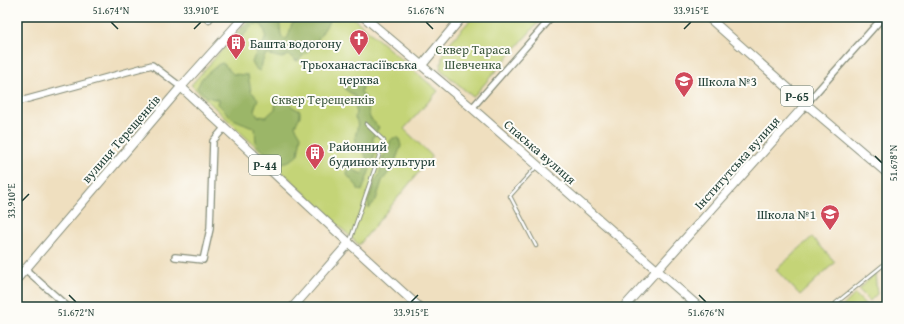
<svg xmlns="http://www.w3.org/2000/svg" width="904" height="324" font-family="'Gentium Book Plus',serif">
<rect width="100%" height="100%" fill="#fdfcf7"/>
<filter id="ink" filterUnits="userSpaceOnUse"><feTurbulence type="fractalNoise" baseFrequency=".025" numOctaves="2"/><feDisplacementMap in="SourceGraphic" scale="8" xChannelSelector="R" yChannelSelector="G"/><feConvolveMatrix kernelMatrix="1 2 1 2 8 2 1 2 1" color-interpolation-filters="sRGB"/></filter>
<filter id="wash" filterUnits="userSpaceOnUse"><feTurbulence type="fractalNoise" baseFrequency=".012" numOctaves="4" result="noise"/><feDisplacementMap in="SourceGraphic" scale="16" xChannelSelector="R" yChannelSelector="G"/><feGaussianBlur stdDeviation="0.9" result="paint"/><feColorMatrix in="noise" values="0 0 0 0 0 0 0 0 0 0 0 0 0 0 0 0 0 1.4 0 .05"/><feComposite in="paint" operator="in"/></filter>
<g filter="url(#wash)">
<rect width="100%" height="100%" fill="#efdfbf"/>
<path fill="#c4d477" stroke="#728856" d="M251,17H352L438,91L404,129L432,156L359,245L191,85Z
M473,17H543L473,97L440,69L444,49Z
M812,237L835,262L800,295L776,270Z
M875,273L877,294L870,301L859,290Z
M855,294L866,305L864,307H842Z"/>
<path fill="#9bb668" stroke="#5d7a4e" d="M252,17H279L281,35L283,38L286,39C291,34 289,29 292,24C297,16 324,17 332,17L315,44L298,61L295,60L289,55L282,58L267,54L264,57L260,71L256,69L252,63C255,48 273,42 262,25L254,24L239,40L235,41L233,37Z
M223,63L233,74L248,75L251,91L258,99L254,110L258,116L266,117L275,109L276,100L284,98H288L291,106L300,111V116L295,126L301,136L298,155C292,160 285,164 277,163L256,144L255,128L233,119L218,104L219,100L207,97L197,88L202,78L219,64Z
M353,79L361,82L363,85L361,92L366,99L370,118L379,127L373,138V142L378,147L362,191L358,189L357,186L347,175L348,167L362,174C374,155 360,153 355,138C356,131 360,124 355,118L356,111L355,96L346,90L344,86L349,80Z
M393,138H399L401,146L393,167L382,181L376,200L369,208L368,201L375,181L379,175L384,155L389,149L390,141Z"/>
</g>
<g filter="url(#ink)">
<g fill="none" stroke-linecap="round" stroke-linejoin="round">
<defs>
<path id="lane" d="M203,17L209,22L213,17
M350,241L384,141L366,124
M536,246L510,196L536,167
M836,303L887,262"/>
<path id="street" d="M17,20L22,17
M17,102L152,65L181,87
M806,104L883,17
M472,108L552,17
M175,257L203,260L210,229L213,141L225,127
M25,269L68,307"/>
<path id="secondary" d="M364,17L472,108L699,307
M422,65L462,17
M349,243L419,307
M17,279L181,87
M624,307L806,104"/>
<path id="primary" d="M244,17L181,87L349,243L293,307
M708,17L806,104L887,173"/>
</defs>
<use href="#lane" stroke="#878e7a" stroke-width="4.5"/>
<use href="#street" stroke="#878e7a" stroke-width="8"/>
<use href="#secondary" stroke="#878e7a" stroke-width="10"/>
<use href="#primary" stroke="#878e7a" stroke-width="10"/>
<use href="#lane" stroke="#fff" stroke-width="2.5"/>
<use href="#street" stroke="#fff" stroke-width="5.5"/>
<use href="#secondary" stroke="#fff" stroke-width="8"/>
<use href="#primary" stroke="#fff" stroke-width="8"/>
</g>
</g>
<path fill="none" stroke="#1f3d34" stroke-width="1.5" d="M111,22L118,29M426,22L433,29M194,29L201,22M684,29L691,22M875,156L882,163M22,201L29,194M69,295L76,302M699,295L706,302M411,302L418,295"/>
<defs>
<symbol id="church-pin" viewBox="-11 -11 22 30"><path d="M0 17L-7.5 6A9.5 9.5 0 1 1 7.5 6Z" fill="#d1495b" stroke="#fdfcf7"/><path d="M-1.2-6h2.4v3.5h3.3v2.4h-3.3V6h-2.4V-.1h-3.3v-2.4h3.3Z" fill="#fff"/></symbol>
<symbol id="building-pin" viewBox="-11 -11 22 30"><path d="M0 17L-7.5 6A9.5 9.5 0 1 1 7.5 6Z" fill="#d1495b" stroke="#fdfcf7"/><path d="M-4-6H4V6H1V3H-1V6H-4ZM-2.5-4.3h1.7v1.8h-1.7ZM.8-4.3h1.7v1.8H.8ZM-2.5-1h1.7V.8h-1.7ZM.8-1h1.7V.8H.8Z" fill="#fff"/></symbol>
<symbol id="school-pin" viewBox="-11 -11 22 30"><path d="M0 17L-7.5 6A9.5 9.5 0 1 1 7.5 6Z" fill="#d1495b" stroke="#fdfcf7"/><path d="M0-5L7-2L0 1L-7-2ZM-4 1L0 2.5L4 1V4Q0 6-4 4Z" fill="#fff"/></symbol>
</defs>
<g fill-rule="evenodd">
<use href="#church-pin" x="348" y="28" width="22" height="30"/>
<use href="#building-pin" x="225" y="32" width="22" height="30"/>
<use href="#school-pin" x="673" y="70" width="22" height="30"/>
<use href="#building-pin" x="304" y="142" width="22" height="30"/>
<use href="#school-pin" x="819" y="203" width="22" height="30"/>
</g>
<g text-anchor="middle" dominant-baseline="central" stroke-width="4" stroke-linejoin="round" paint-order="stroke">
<g fill="#fdfcf7" stroke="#62766e" stroke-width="1">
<rect x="781" y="86" width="32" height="20" rx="3"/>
<rect x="249" y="155" width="32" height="20" rx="3"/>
</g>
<g font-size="12" font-weight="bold" fill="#1f3d34">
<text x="797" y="96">Р-65</text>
<text x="265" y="165">Р-44</text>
</g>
<g font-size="13" fill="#1f3d34" stroke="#fdfcf7" text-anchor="start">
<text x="250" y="43">Башта водогону</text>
<text x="359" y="64" text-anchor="middle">Трьоханастасіївська<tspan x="359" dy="15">церква</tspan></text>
<text x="698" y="81">Школа №3</text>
<text x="329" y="146">Районний<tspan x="329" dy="15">будинок культури</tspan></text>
<text x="816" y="214" text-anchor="end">Школа №1</text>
</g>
<g font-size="13" fill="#405b41" stroke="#fdfcf7">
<text x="473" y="49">Сквер Тараса<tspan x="473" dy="15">Шевченка</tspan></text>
<text x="323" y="99">Сквер Терещенків</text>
</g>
<g font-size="13" fill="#1f3d34" stroke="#fdfcf7">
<text transform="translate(121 139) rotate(-49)">вулиця Терещенків</text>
<text transform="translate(540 152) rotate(41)">Спаська вулиця</text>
<text transform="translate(737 163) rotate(-48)">Інститутська вулиця</text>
</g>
</g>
<rect width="904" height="324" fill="none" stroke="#fdfcf7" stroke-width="44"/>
<rect x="22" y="22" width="860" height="280" fill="none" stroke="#1f3d34" stroke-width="1.5"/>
<g font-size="10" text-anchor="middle" fill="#1f3d34">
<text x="111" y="14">51.674°N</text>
<text x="201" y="14">33.910°E</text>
<text x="426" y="14">51.676°N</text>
<text x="691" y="14">33.915°E</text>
<text transform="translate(893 163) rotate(-90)" y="4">51.678°N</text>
<text transform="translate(11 201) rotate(-90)" y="4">33.910°E</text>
<text x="76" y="316">51.672°N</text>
<text x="411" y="316">33.915°E</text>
<text x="706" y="316">51.676°N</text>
</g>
</svg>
